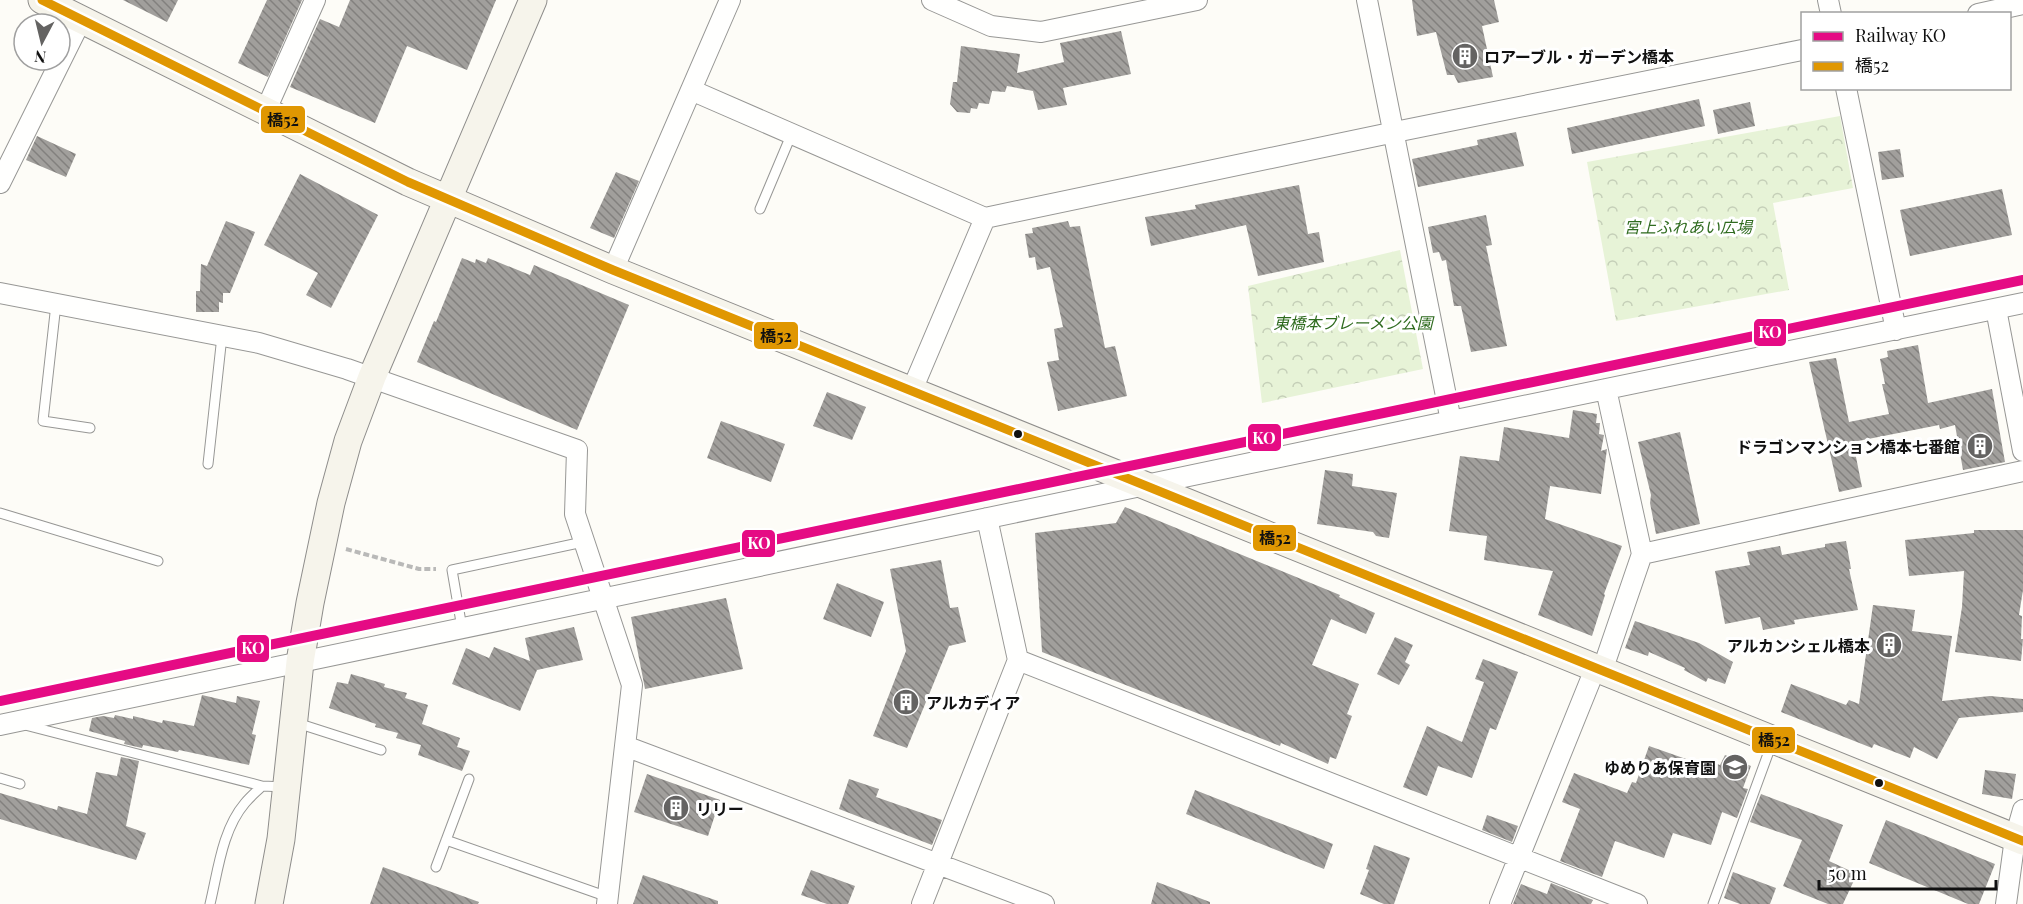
<svg xmlns="http://www.w3.org/2000/svg" width="2023" height="904" font-family="'Playfair Display','Noto Sans JP',serif">
<defs>
<pattern id="park-crowns" width="20" height="18" patternUnits="userSpaceOnUse" patternTransform="scale(1.5)"><rect width="20" height="18" fill="#e7f3d7"/><path d="M2 6a3 3 0 1 1 6 0M12 15a3 3 0 1 1 6 0" fill="none" stroke="#c5cfb8"/></pattern>
<pattern id="building-back-hatch" width="6" height="6" patternUnits="userSpaceOnUse" patternTransform="scale(1.5)"><rect width="6" height="6" fill="#a19f9c"/><path d="M-1 5l2 2M0 0l6 6M5-1l2 2" fill="none" stroke="#82807e"/></pattern>
</defs>
<rect width="100%" height="100%" fill="#fdfcf7"/>
<path fill="url(#park-crowns)" d="M1840,116L1853,188L1773,203L1789,290L1616,321L1587,162Z
M1400,250L1423,369L1262,403L1248,286Z"/>
<path fill="url(#building-back-hatch)" d="M123,0H178L167,22Z
M267,0H302L268,77L238,63Z
M350,0H496L467,70L407,46L375,123L290,87L320,19L339,27Z
M1412,0H1494L1499,22L1482,26L1493,77L1458,83L1454,75H1447L1436,32L1417,36Z
M1121,31L1131,74L1063,88L1067,105L1038,110L1033,91L1007,86L1005,92L992,91L989,104L979,103L977,109L971,108L970,113L957,112L950,104L953,82H957L961,46L1020,54L1017,73L1064,62L1060,43Z
M1699,99L1705,126L1572,154L1567,128Z
M1750,102L1755,126L1718,134L1713,110Z
M1516,132L1524,166L1418,187L1412,159L1478,145L1477,140Z
M37,136L76,154L66,177L26,160Z
M1900,149L1904,177L1882,180L1878,152Z
M616,172L639,181L614,238L590,228Z
M300,174L378,215L331,308L306,295L318,273L264,245Z
M1299,185L1308,234L1319,232L1324,262L1258,276L1246,225L1151,246L1145,217L1196,209L1195,205Z
M2002,189L2012,235L1910,256L1900,210Z
M1486,215L1492,245L1486,246L1507,346L1471,352L1461,306H1454L1446,260L1442,261L1439,252L1433,253L1428,227Z
M226,221L255,232L230,293H223V303L219,302V312H196V291H200L201,264L207,266Z
M1068,221L1070,227L1080,226L1105,348L1115,346L1127,396L1058,411L1047,362L1059,360L1054,329L1063,327L1050,267L1037,270L1035,257L1029,258L1025,234L1033,233L1032,228Z
M462,258L475,263L476,259L486,263L488,258L530,275L534,265L629,305L577,430L417,362L434,321L436,322Z
M1918,345L1928,403L1992,389L2005,462L1963,470L1955,425L1940,429L1939,425L1853,442L1862,487L1839,492L1809,362L1836,358L1849,422L1889,414L1882,384H1885L1880,359L1888,357L1887,351Z
M827,392L866,407L852,440L813,426Z
M1573,410L1597,414L1596,423H1600L1599,434L1604,435L1601,451L1607,449L1601,494L1550,486L1545,519L1622,546L1604,594L1605,595L1592,636L1538,615L1553,571L1484,560L1487,536L1449,531L1460,456L1499,461L1504,427L1569,438Z
M721,421L785,444L771,482L707,458Z
M1680,432L1700,524L1656,534L1650,503L1651,495L1638,442Z
M1325,470L1353,474L1352,486L1397,493L1389,538L1376,536L1373,532L1317,524Z
M1125,507L1340,595L1339,597L1375,613L1366,634L1331,619L1312,665L1359,684L1347,714L1352,716L1336,759L1330,757L1328,764L1281,743L1280,746L1042,652L1035,533L1116,523Z
M1974,530H2023V590L2019,615L2022,616L2021,639H2023L2021,661L1955,652L1962,607L1964,571L1909,576L1905,540L1974,533Z
M1846,541L1851,569H1849L1858,610L1794,620L1795,624L1763,630L1760,617L1725,624L1715,571L1750,565L1747,552L1780,546L1782,555L1825,547V544Z
M941,560L950,608L958,607L966,642L949,646L907,748L873,736L906,651L890,569Z
M837,583L884,602L871,637L823,619Z
M726,598L743,669L645,689L631,617Z
M1873,605L1915,610L1912,631L1952,636L1942,701L1990,696L2023,699V712L1959,718L1937,759L1914,747L1910,758L1874,744L1872,748L1781,712L1791,684L1846,705L1849,700L1859,704Z
M1635,621L1699,643L1733,662L1725,684L1708,678L1706,682L1684,670L1685,668L1649,652L1648,656L1625,648Z
M574,627L583,660L537,670L520,711L452,684L466,648L489,658L494,647L530,661L525,638Z
M1395,637L1413,645L1405,662L1410,665L1399,685L1377,674Z
M1483,659L1518,672L1496,730L1490,728L1472,778L1438,766L1427,796L1403,787L1427,726L1462,742L1484,682L1475,679Z
M351,674L385,684L384,687L407,693L405,698L428,705L422,724L460,738L457,747L470,751L462,771L418,755L421,745L396,738L398,733L375,727L376,724L329,708L337,682L348,684Z
M202,695L236,703L237,696L260,701L252,734L256,735L249,765L179,750L178,752L143,745L142,748L124,744L125,741L89,731L92,718L103,716L114,718L115,715L133,719V716L162,723L163,720L194,726Z
M1649,746L1706,766L1708,761L1720,765L1725,755L1751,766L1743,788L1748,789L1737,818L1722,812L1711,845L1673,833L1664,858L1615,841L1602,877L1560,861L1580,809L1562,802L1574,773L1627,793L1632,782L1636,783Z
M121,757L139,761L126,826L146,833L136,860L0,819V793L57,810L58,806L87,814L96,772L117,776Z
M1985,770L2016,774L2012,799L1982,794Z
M647,774L720,800L708,836L634,812Z
M849,779L879,789L876,797L942,820L932,845L839,809Z
M1195,790L1333,844L1324,869L1186,814Z
M1761,794L1843,825L1829,861L1857,874L1843,904H1828L1783,886L1802,840L1750,822Z
M1487,815L1518,826L1512,842L1482,830Z
M1886,820L1995,864L1979,904H1968L1869,863Z
M1374,845L1410,858L1394,904H1384L1360,894L1369,870L1366,869Z
M383,867L479,902L478,904H370Z
M811,870L855,886L848,904H827L801,895Z
M1733,872L1776,888L1770,904H1740L1724,898Z
M643,875L718,901V904H633Z
M1157,882L1210,902V904H1151Z
M1551,883L1593,900L1591,904H1513L1521,884L1547,894Z"/>
<g fill="none" stroke-linecap="round" stroke-linejoin="round">
<defs>
<path id="lane" d="M760,209L792,133
M56,304L43,421L90,428
M208,464L222,336
M0,513L158,561
M462,628L452,570L583,542
M297,723L381,750
M25,725L262,786
M0,778L20,784
M446,840L608,897
M436,867L469,779
M210,904C218,871 222,830 245,803C250,797 256,792 262,786L286,787
M1713,904L1772,743"/>
<path id="street" d="M932,0L991,26L1041,32L1197,0
M1367,0L1451,421
M1828,0L1831,14
M1978,14L2023,4
M1846,88L1896,330
M691,90L985,218L1395,132L1802,50
M265,112L315,0
M0,183L81,20
M613,270L730,0
M0,293L259,343L347,369L577,450L575,514L632,685L625,746L1044,904
M1996,309L2023,451
M912,390L985,218
M987,518L1018,660L1637,904
M1642,554L2023,471
M1602,671L1642,554L1606,389
M0,725L1451,421L2023,303
M607,904L625,746
M922,904L1018,660
M1500,904L1595,669
M2006,904L2015,838L2023,810"/>
<path id="secondary" d="M42,0L408,182L613,270L2023,841
M269,904L281,839L300,662L310,603L331,503L348,441L372,377L533,0"/>
</defs>
<use href="#lane" stroke="#979795" stroke-width="11"/>
<use href="#street" stroke="#979795" stroke-width="22"/>
<use href="#secondary" stroke="#8e8d8b" stroke-width="29"/>
<path stroke="#b9b9b8" stroke-width="4" stroke-dasharray="6 3" stroke-linecap="butt" d="M346,549L419,569H436"/>
<use href="#lane" stroke="#fffffe" stroke-width="9"/>
<use href="#street" stroke="#fffffe" stroke-width="20"/>
<use href="#secondary" stroke="#f6f4eb" stroke-width="27"/>
<defs>
<path id="bus-1" d="M42,0L408,182L613,270L2023,841"/>
</defs>
<use href="#bus-1" stroke="#fff" stroke-width="14"/>
<use href="#bus-1" stroke="#e09702" stroke-width="9"/>
<defs>
<path id="rail-1" d="M0,701L2023,280"/>
</defs>
<use href="#rail-1" stroke="#fff" stroke-width="15"/>
<use href="#rail-1" stroke="#e50b84" stroke-width="10"/>
</g>
<defs>
<symbol id="building-disc" viewBox="-11 -11 22 22"><circle r="9.5" fill="#646362" stroke="#fff"/><path d="M-4-6H4V6H1V3H-1V6H-4ZM-2.5-4.3h1.7v1.8h-1.7ZM.8-4.3h1.7v1.8H.8ZM-2.5-1h1.7V.8h-1.7ZM.8-1h1.7V.8H.8Z" fill="#fff"/></symbol>
<symbol id="school-disc" viewBox="-11 -11 22 22"><circle r="9.5" fill="#646362" stroke="#fff"/><path d="M0-5L7-2L0 1L-7-2ZM-4 1L0 2.5L4 1V4Q0 6-4 4Z" fill="#fff"/></symbol>
</defs>
<g fill-rule="evenodd">
<use href="#building-disc" x="1450" y="41" width="30" height="30"/>
<use href="#building-disc" x="1965" y="431" width="30" height="30"/>
<use href="#building-disc" x="1874" y="630" width="30" height="30"/>
<use href="#building-disc" x="891" y="687" width="30" height="30"/>
<use href="#school-disc" x="1720" y="752" width="30" height="30"/>
<use href="#building-disc" x="661" y="793" width="30" height="30"/>
</g>
<g fill="#111" stroke="#fff" stroke-width="2">
<circle cx="1018" cy="434" r="5"/>
<circle cx="1879" cy="783" r="5"/>
</g>
<g text-anchor="middle" dominant-baseline="central" stroke-width="6" stroke-linejoin="round" paint-order="stroke">
<g font-size="16" font-weight="bold" fill="#111" stroke="#fff" text-anchor="start">
<text x="1484" y="56">ロアーブル・ガーデン橋本</text>
<text x="1960" y="446" text-anchor="end">ドラゴンマンション橋本七番館</text>
<text x="1870" y="645" text-anchor="end">アルカンシェル橋本</text>
<text x="926" y="702">アルカディア</text>
<text x="1716" y="767" text-anchor="end">ゆめりあ保育園</text>
<text x="696" y="808">リリー</text>
</g>
<g font-size="16" font-style="italic" fill="#2f6b1f" stroke="#fff">
<text x="1688" y="226">宮上ふれあい広場</text>
<text x="1353" y="322">東橋本ブレーメン公園</text>
</g>
</g>
<g stroke="#fff" stroke-width="2">
<rect x="260" y="105" width="46" height="29" rx="6" fill="#e09702"/>
<rect x="1753" y="318" width="34" height="29" rx="6" fill="#e50b84"/>
<rect x="753" y="321" width="46" height="29" rx="6" fill="#e09702"/>
<rect x="1247" y="423" width="35" height="29" rx="6" fill="#e50b84"/>
<rect x="1252" y="524" width="45" height="28" rx="6" fill="#e09702"/>
<rect x="741" y="529" width="35" height="29" rx="6" fill="#e50b84"/>
<rect x="236" y="634" width="34" height="29" rx="6" fill="#e50b84"/>
<rect x="1751" y="726" width="45" height="28" rx="6" fill="#e09702"/>
</g>
<g font-size="16" text-anchor="middle" font-weight="bold" fill="#fff">
<text x="1770" y="338">KO</text>
<text x="1264" y="444">KO</text>
<text x="759" y="549">KO</text>
<text x="253" y="654">KO</text>
</g>
<g font-size="16" text-anchor="middle" font-weight="bold" fill="#111">
<text x="283" y="126">橋52</text>
<text x="776" y="342">橋52</text>
<text x="1275" y="544">橋52</text>
<text x="1774" y="746">橋52</text>
</g>
<rect x="1801" y="12" width="210" height="78" fill="#ffffff" stroke="#a0a0a0" stroke-width="1.5"/>
<rect x="1813" y="32" width="30" height="9" fill="#e50b84" stroke="#a0a0a0" stroke-width="1.5"/>
<text x="1855" y="42" font-size="18" fill="#111111">Railway KO</text>
<rect x="1813" y="62" width="30" height="9" fill="#e09702" stroke="#a0a0a0" stroke-width="1.5"/>
<text x="1855" y="72" font-size="18" fill="#111111">橋52</text>
<g transform="translate(42 42) rotate(187)"><circle r="28" fill="#ffffff" stroke="#a0a0a0" stroke-width="1.5"/>
<path d="M0-4.5L10 22L0 15L-10 22Z" fill="#646362"/>
<text y="-9" font-size="16" font-weight="bold" text-anchor="middle" fill="#111111">N</text>
</g>
<path d="M1819 880v9h177v-9" fill="none" stroke="#111111" stroke-width="3"/>
<text x="1828" y="880" font-size="18" fill="#111111" stroke="#ffffff" stroke-width="4.5" paint-order="stroke">50 m</text>
</svg>
